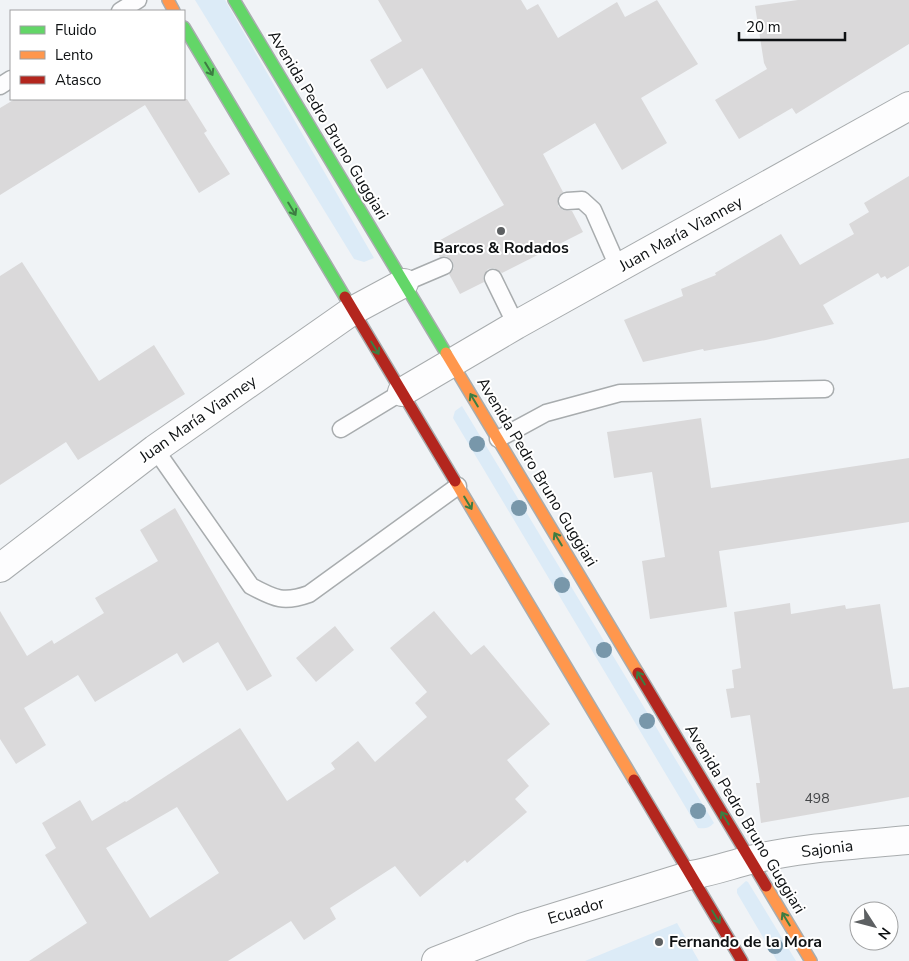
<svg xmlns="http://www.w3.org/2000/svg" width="909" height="961" font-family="'Nunito Sans',sans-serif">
<rect width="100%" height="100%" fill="#f0f3f6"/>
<path fill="#dcebf7" d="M195,0H225L374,258L364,262L354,259Z
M462,406L714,823C709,828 705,829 698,828L453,418L455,411Z
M746,881L748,882L796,961H777L737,893V889Z
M677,923L699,961H585Z"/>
<path fill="#dad9da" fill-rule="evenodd" d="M378,0H521L527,10L538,4L558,38L617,2L625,17L657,0L698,64L641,98L667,143L622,170L595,123L543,154L563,192L558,197V206L563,210L572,211L583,232L502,273L494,268L488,269L483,277L484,282L460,294L449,274L454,268L453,262L446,256L440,257L433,244L504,205L422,68L387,89L370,60L402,41Z
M798,0H909V44L796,114L792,108L739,139L715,100L767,69L764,63L755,6Z
M15,99H187L207,131L204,133L230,174L199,193L145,105L0,195V108Z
M909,176V266L887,279L885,276L881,278L878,273L823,305L834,324L766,340L704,351L703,349L643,362L624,320L683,296L681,289L716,275L715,273L781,234L800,265L854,234L849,224L869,212L864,203Z
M22,262L99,381L154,345L185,394L78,460L66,442L0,485V276Z
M701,418L711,488L909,458V522L719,551L727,607L650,619L642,561L665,557L652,472L614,478L607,432Z
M175,508L272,676L247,691L218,642L183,663L177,653L95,702L78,675L24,708L46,745L16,764L0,739V611L27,656L52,640L54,644L104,613L95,598L158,561L140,530Z
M790,603L791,614L845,605L846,609L880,604L893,689L909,687V797L761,823L756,783H760L750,715L731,718L726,689L734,688L732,670L741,668L734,612Z
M434,611L471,655L484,645L550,724L507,760L529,786L515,799L527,812L467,863L465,860L420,897L395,866L330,908L336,919L304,940L291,921L228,961H29L87,923L45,855L56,848L42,823L80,800L92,821L125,801L126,802L240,728L287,801L335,769L331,763L358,741L375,762L427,717L415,703L427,692L390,648ZM177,807L219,873L150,918L106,848Z
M335,626L354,650L316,682L296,658Z"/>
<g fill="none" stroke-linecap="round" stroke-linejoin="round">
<defs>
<path id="lane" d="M120,11L138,0
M0,86L11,79
M567,201L582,200L593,210L619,269
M493,278L516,325
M404,283L444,266
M341,429L402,392
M498,439L546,413L620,393L825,389
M155,449L251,586C275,599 284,603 309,594L458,486"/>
<path id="street" d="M402,392L516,325L909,106
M0,568L155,449L352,311L404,283
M436,961L523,927L691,875C711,872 730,865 750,860C801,847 857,845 909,840"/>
<path id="fast" d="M234,0L446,353
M184,27L345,297"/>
<path id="slow" d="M168,0L174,11
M446,353L638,673
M455,481L634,780
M766,886L811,961"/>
<path id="jam" d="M345,297L455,481
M638,673L766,886
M634,780L742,961"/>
</defs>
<use href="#lane" stroke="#a8acae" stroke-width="19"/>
<use href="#street" stroke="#a8acae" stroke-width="30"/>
<use href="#fast" stroke="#a8acae" stroke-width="14"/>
<use href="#slow" stroke="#a8acae" stroke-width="14"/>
<use href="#jam" stroke="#a8acae" stroke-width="14"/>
<use href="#lane" stroke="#fdfdfe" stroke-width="16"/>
<use href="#street" stroke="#fdfdfe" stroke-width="28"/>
<use href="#fast" stroke="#63d668" stroke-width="11"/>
<use href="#slow" stroke="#ff974d" stroke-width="11"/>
<use href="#jam" stroke="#b3261e" stroke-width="11"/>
</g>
<g fill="#7897aa">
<circle cx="477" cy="444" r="8"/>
<circle cx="519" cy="508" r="8"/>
<circle cx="562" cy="585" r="8"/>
<circle cx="604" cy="650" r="8"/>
<circle cx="647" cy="721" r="8"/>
<circle cx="698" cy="811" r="8"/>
<circle cx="775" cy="946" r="8"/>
</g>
<defs><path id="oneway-shaft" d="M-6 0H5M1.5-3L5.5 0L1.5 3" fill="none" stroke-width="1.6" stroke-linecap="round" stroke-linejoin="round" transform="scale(1.25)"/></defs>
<g stroke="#3d7d42">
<use href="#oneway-shaft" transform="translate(209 69) rotate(59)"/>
<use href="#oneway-shaft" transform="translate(292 209) rotate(59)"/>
<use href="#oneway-shaft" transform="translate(375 348) rotate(59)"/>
<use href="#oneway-shaft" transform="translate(474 400) rotate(-121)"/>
<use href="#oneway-shaft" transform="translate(468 503) rotate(59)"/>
<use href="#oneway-shaft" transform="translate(558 539) rotate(-121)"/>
<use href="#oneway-shaft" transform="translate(641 678) rotate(-121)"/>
<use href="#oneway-shaft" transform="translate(725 818) rotate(-121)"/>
<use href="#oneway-shaft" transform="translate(716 917) rotate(59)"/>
<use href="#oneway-shaft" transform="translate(786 919) rotate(-121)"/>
</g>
<g fill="#5d6062" stroke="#fff" stroke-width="2">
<circle cx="501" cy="231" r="5"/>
<circle cx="659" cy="942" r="5"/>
</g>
<g text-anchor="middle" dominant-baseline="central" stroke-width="4" stroke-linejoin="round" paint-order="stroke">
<g font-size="14" fill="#434547">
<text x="817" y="798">498</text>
</g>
<g font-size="16" fill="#0e1113" stroke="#fff">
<text transform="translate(328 125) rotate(59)">Avenida Pedro Bruno Guggiari</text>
<text transform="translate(681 234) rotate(-29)">Juan María Vianney</text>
<text transform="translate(198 419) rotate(-35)">Juan María Vianney</text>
<text transform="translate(537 472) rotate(59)">Avenida Pedro Bruno Guggiari</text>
<text transform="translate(745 819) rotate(59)">Avenida Pedro Bruno Guggiari</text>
<text transform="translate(827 849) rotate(-7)">Sajonia</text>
<text transform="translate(576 911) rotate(-17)">Ecuador</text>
</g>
<g font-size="16" font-weight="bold" fill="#0e1113" stroke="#fff">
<text x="501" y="248">Barcos &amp; Rodados</text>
<text x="669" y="942" text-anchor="start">Fernando de la Mora</text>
</g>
</g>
<rect x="10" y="10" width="175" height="90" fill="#ffffff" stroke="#9fa0a1"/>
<rect x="20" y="26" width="25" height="8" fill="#63d668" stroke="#9fa0a1"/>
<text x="55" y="35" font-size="15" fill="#0e1113">Fluido</text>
<rect x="20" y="51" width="25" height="8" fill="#ff974d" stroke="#9fa0a1"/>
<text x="55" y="60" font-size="15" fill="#0e1113">Lento</text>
<rect x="20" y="76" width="25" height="8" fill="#b3261e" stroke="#9fa0a1"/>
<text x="55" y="85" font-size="15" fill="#0e1113">Atasco</text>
<g transform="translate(874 926) rotate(126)"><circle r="24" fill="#ffffff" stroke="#9fa0a1"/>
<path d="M0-4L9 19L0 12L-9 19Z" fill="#5d6062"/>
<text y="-8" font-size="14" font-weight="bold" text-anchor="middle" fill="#0e1113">N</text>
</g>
<path d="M739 32v8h106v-8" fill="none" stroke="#0e1113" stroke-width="2.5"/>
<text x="746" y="32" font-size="15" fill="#0e1113" stroke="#ffffff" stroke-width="4" paint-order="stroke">20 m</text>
</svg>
